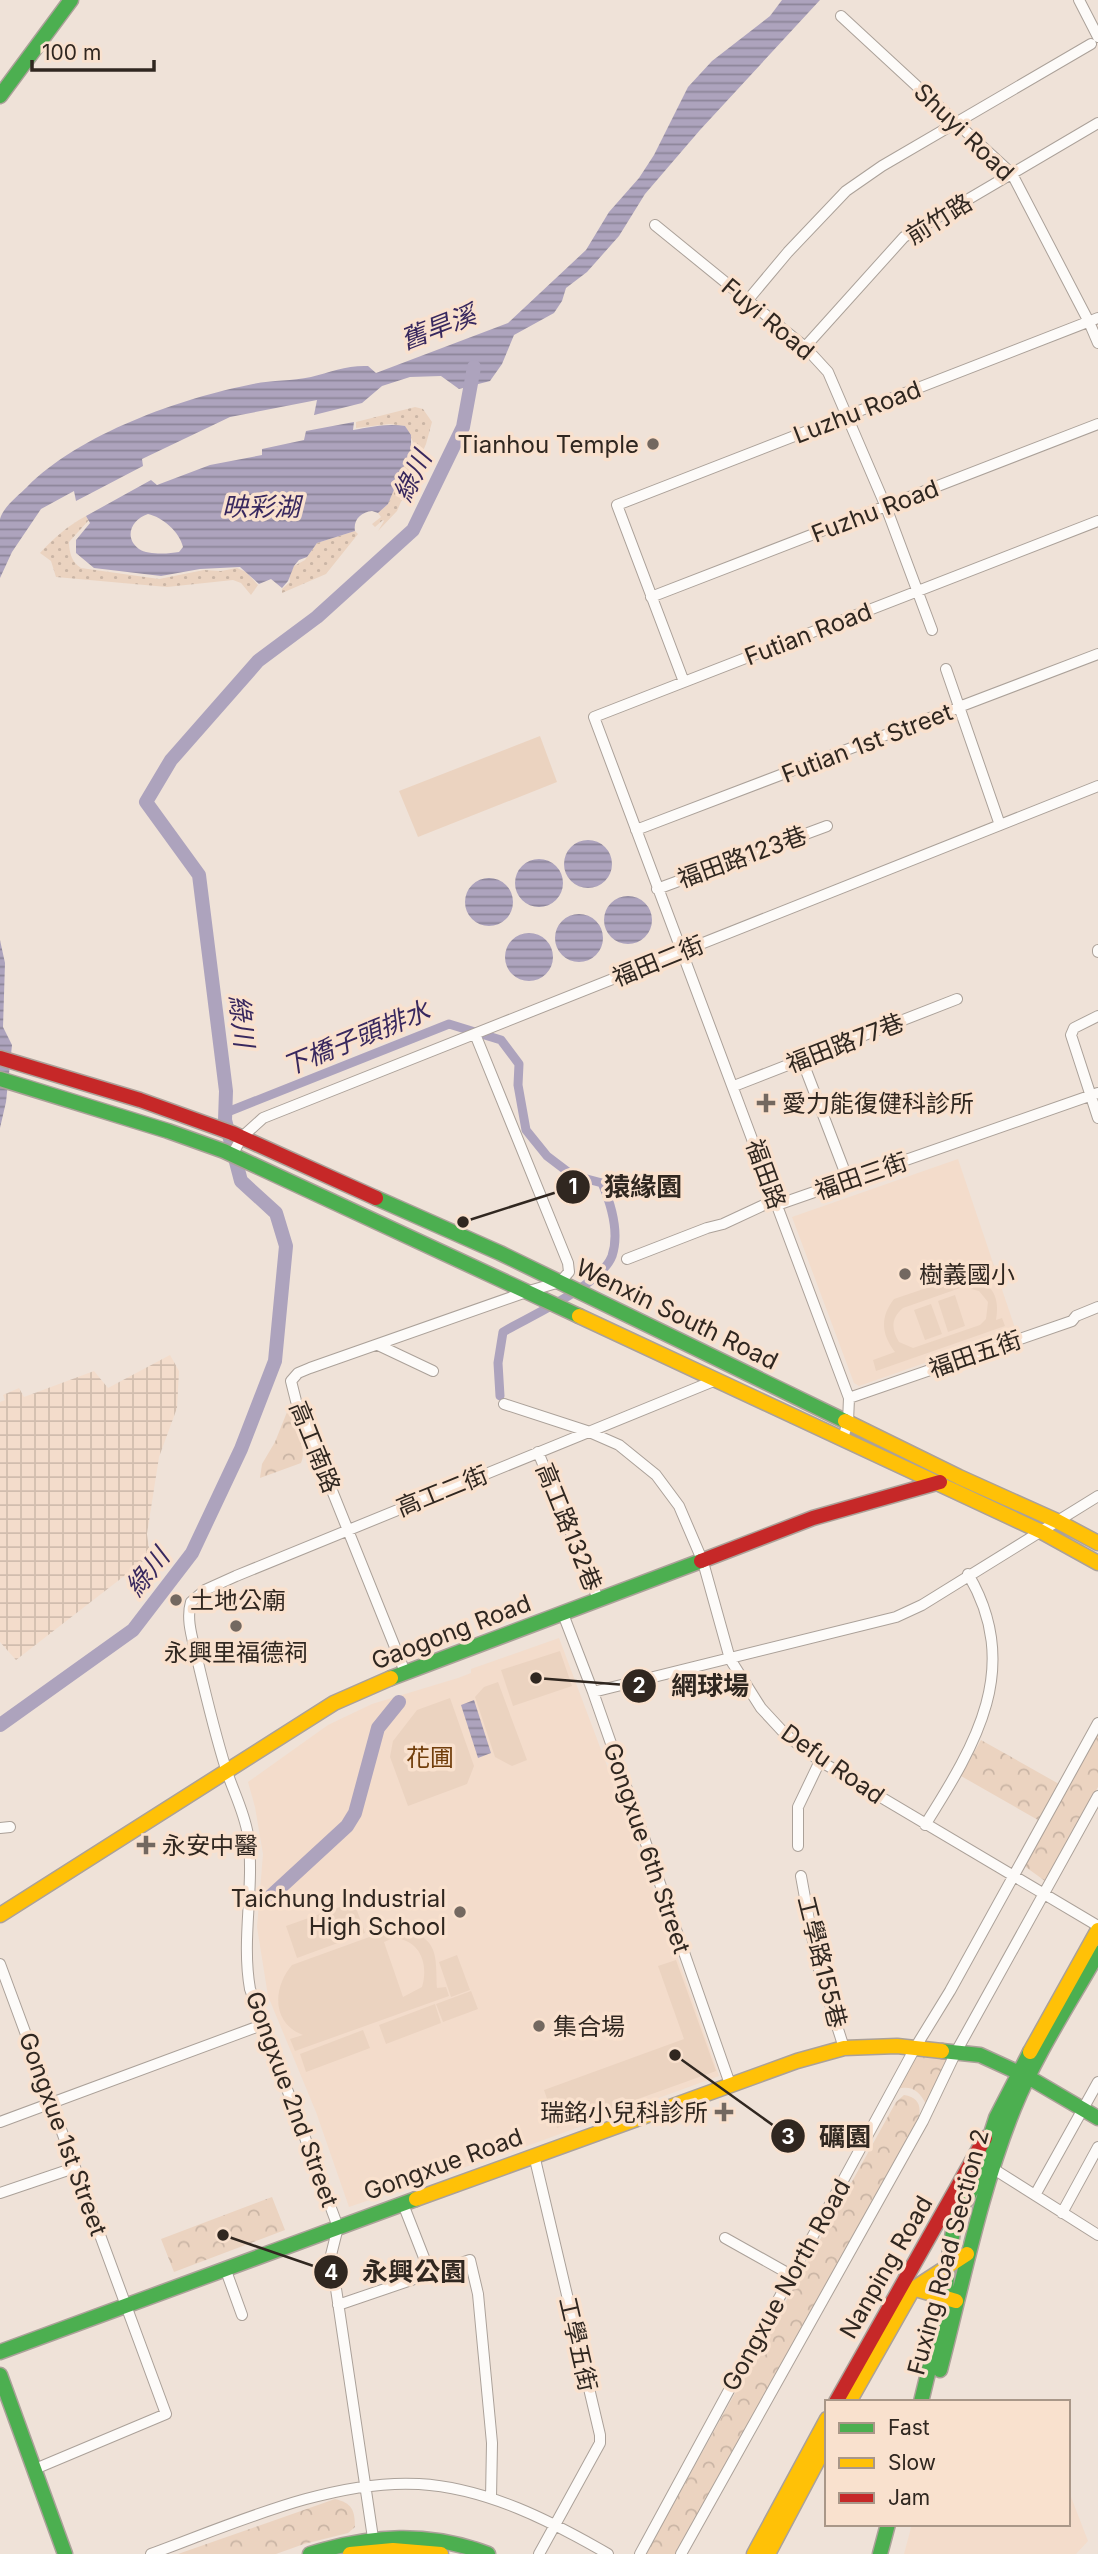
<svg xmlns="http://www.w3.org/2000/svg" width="1098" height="2554" font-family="Inter,'Noto Sans TC',sans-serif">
<defs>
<pattern id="industrial-grid" width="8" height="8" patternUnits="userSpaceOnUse" patternTransform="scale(1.75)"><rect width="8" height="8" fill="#f3dccb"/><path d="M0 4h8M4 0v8" fill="none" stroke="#d1bdae"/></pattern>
<pattern id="grass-dots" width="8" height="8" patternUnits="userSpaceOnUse" patternTransform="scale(1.75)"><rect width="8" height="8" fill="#ebd3c0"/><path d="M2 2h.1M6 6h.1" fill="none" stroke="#cab5a5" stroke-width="1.8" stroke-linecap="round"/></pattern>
<pattern id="park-crowns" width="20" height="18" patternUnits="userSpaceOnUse" patternTransform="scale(1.75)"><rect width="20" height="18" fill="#ebd3c0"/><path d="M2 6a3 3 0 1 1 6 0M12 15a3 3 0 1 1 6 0" fill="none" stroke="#cab5a5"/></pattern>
<pattern id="water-rules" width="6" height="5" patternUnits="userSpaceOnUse" patternTransform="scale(1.75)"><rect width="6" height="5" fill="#ada3bd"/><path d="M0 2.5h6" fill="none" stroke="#8d8599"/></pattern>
</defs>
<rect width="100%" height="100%" fill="#efe2d8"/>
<path fill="#f3dccb" d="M958,1159L1016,1331L859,1386L854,1383L792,1217Z
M559,1638L656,1896L719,2076L527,2146L349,2207L316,2112L268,1996L257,1927L263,1854L255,1807L248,1782L328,1725L372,1704L458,1678L471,1673V1669Z
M1068,2489L1088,2541L1076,2554H904L912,2524H1068Z"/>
<path fill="url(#industrial-grid)" d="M170,1355L179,1371L177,1408L159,1457L147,1534L150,1556L16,1660L0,1642V1402L5,1400L3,1395L19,1388L24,1397L94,1371L108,1388Z"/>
<path fill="url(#grass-dots)" d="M415,407L423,409L432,422L426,444L397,511L378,531L384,521L383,520L375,527L372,524L381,517L378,513L388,504L413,442L405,426L389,424L356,428V422Z
M86,516L89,520L69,542C69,552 72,563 81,568L159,579L204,570L221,571L237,568L246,572L258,585L251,595L241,583L233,580L167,587L56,577L51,561L40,553C55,537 66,527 86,516Z
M355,531L358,534L326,574L282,593V589L290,582L289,575L294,566L305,560L317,543Z"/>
<path fill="url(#park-crowns)" d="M289,1407C295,1424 308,1447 301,1463L260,1478L262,1464L275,1442Z
M1098,1732V1787L1045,1881L1023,1865Z
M981,1740L1059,1784L1038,1820L961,1776Z
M919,2051L953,2056L926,2104C919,2091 912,2085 897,2089Z
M904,2095C919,2097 922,2107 918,2120L675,2554H646L896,2102Z
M272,2197L285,2230L174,2272L161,2239Z
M335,2499C352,2503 355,2510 355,2527L348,2533L304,2544L276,2554H178Z"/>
<path fill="#ebd3c0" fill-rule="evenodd" d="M540,736L557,782L418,837L399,791Z
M959,1277C988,1279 1001,1291 996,1320L1002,1318L1005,1326L876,1371L873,1360L895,1352C881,1334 880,1317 894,1299ZM963,1287L979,1291L988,1302L986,1319L980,1325L913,1348L899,1342C891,1329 891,1318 903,1308Z
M955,1295L965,1326L948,1332L938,1301Z
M931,1304L942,1334L925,1340L914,1310Z
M560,1651L572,1686L513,1706L501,1670Z
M498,1682L527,1760L512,1766L495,1757L475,1697L484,1687Z
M450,1698L474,1766L467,1784L408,1806L390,1757L393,1741L417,1710Z
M354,1902L365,1933L297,1958L286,1926Z
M397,1927C438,1938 436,1950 437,1988L446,1987L449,1996L295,2051L290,2039L303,2035C271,2023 273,1987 292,1965ZM393,1938C420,1939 429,1964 422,1987L403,1997L384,1942Z
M457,1955L470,1990L451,1997L439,1962Z
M676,1960L716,2071L557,2128L544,2090L684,2039L658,1966Z
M471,1991L478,2009L443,2022L436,2004Z
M435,2004L441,2023L386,2044L379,2025Z
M363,2030L370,2048L306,2072L300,2054Z"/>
<path fill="url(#water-rules)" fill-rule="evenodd" d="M782,0H820L700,130L645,194L619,236L587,272L566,288L562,301L554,313L514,335L502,364L490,381L459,389L441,376L410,377L382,386L362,403L314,415L317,400L230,417L142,459L143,466L76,501L74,491L41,509L12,552L0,578C0,564 0,531 0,519C3,507 19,495 27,487C79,434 181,398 253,384C272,380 292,381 311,377C330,372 348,365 368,366L376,373L508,323L586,250L609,212L639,178L654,155L688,87L712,61L770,16Z
M354,422L353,430C371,427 387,423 405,426L411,435V449L388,504L378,513L372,511C361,512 353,520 355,531L317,543L307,557L299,560L294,566L288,581L282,588L271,579L259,584L240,567L200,569L161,576L94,568L76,553V540L90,523L86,516L151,480L157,485L210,465L262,455V449L304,440L306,431ZM148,514C162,517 180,532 183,547L179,552C168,554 148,555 139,549C123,537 132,519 148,514Z
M564 864a24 24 0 1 1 48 0a24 24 0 1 1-48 0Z
M515 883a24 24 0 1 1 48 0a24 24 0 1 1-48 0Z
M465 902a24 24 0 1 1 48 0a24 24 0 1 1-48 0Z
M604 920a24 24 0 1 1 48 0a24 24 0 1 1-48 0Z
M555 938a24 24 0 1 1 48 0a24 24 0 1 1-48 0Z
M505 957a24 24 0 1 1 48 0a24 24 0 1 1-48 0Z
M0,940L5,963L3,1027L12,1045L6,1102L0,1128Z
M474,1700L491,1753L478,1758L461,1705Z"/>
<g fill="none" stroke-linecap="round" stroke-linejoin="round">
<path stroke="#ada3bd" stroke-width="9" d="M225,1113L449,1024L501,1040L519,1064L518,1085L526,1130L547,1156L572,1175L602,1183C611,1204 620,1232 612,1256C601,1285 530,1316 503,1332L498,1363L500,1396"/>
<path stroke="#ada3bd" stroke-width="14" d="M0,1725L133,1630L192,1553L241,1449L275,1361L286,1246L276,1213L241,1181L225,1120L226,1091L199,875L146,802L171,760L258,661L317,617L413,530L463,427L474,367
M271,1896L347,1826L355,1813L378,1728L399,1702"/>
<defs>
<path id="street" d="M1079,0L1098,37
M841,16L1012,174L1089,322L1098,343
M655,225L805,347L828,372L886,507L932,630
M747,301L788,252L846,191L882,166L1091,44
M805,347L904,237L1098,123
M651,597L1098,424
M946,669L1000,825
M684,682L617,505L1098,318
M636,830L1098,654
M657,889L827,826
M1098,950V952
M1098,1016L1074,1028L1071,1035L1098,1118
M802,1060L848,1180
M734,1086L957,999
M232,1155L242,1137L263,1118L1098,786
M627,1259L707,1228L723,1224L766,1204L777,1205L1098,1093
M378,1345L433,1371
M849,1398L1072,1321L1076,1316L1098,1307
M504,1404L587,1431L619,1445L656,1475L679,1506L703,1562L730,1659L761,1708L786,1735L820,1761L1098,1926
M843,1438L848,1422L849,1398L594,717L1098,521
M538,1452L599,1601
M563,1614L593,1692L730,2084
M405,1672L296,1401L291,1381L298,1373L310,1368L529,1291L560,1282L569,1272L568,1263L475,1034
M593,1692L896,1617L922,1605L1098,1496
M925,1825C976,1744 1023,1667 968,1574
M0,1828L10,1827
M798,1846V1807L820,1761
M801,1876L817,1963L844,2048
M0,1964L166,2414L35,2469
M0,2122L262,2025
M534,2155L600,2435V2443L539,2554
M992,2168L1098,2235
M0,2193L74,2168
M1035,2195L1098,2082
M403,2204L430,2273
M1062,2213L1098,2147
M725,2238L791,2275
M225,2268L242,2315
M338,2305L470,2260L478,2294L492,2443L491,2498
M373,2538L331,2255L338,2227L250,1989C241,1938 255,1886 248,1835C244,1811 233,1791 226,1769C214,1731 205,1692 196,1654C192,1637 186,1619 191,1602L205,1590L236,1576L716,1380
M151,2554C233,2524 331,2479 419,2484C487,2488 551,2521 608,2554
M640,2554L915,2048L950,1991L1098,1723
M681,2554L923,2121L956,2052L1098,1796"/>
<path id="fast" d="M0,96L71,0
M0,1079L168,1131L224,1151L579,1316
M376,1198L500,1253L845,1421
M391,1678L701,1561
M942,2051L980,2055L1028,2077L1098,2118
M0,2352L416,2199
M940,2370C963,2282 980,2192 1014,2108C1036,2054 1069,2004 1098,1953
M0,2375L65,2554
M921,2402L946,2299L947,2269L955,2219L975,2184L996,2118L1030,2052
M310,2554C371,2535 428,2531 488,2554
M880,2554L888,2524"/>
<path id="slow" d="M579,1316L1042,1532L1098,1563
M845,1421L959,1477L1057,1521L1098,1543
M0,1915L334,1703L391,1678
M1030,2052L1098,1930
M416,2199L797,2061L844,2048L897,2046L942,2051
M909,2287L956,2301
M849,2402L913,2289L967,2254
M350,2554L393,2550L441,2554
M754,2554L827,2419
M768,2554L827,2443"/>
<path id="jam" d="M0,1058L140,1100L232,1133L376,1198
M701,1561L813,1518L940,1482
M836,2402L985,2138"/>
</defs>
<use href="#street" stroke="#aba199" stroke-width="12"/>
<use href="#fast" stroke="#aba199" stroke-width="17"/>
<use href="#slow" stroke="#aba199" stroke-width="17"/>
<use href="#jam" stroke="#aba199" stroke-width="17"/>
<use href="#street" stroke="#fdfbf9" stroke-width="10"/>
<use href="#fast" stroke="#4caf50" stroke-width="14"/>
<use href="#slow" stroke="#ffc107" stroke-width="14"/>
<use href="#jam" stroke="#c62828" stroke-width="14"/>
</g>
<g fill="#736860" stroke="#f9e1ce" stroke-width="2.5">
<circle cx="653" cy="444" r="7"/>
<path d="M762.5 1092.5h7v7h7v7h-7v7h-7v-7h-7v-7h7z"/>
<circle cx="905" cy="1274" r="7"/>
<circle cx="176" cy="1600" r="7"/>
<circle cx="236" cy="1626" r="7"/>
<path d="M142.5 1834.5h7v7h7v7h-7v7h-7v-7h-7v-7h7z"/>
<circle cx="460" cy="1912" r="7"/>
<circle cx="539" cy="2026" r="7"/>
<path d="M720.5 2101.5h7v7h7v7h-7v7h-7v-7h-7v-7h7z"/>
</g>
<g text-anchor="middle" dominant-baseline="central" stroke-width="7" stroke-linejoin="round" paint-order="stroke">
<g font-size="24" fill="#302720" stroke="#f9e1ce">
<text transform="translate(964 132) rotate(44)">Shuyi Road</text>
<text transform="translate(939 219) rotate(-32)">前竹路</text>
<text transform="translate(768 319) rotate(40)">Fuyi Road</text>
<text transform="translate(857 412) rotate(-21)">Luzhu Road</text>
<text transform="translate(875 511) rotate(-21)">Fuzhu Road</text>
<text transform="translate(808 634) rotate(-21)">Futian Road</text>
<text transform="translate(867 743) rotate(-21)">Futian 1st Street</text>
<text transform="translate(742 857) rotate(-20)">福田路123巷</text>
<text transform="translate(658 961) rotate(-22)">福田二街</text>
<text transform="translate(845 1043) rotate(-21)">福田路77巷</text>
<text transform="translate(766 1174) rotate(70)">福田路</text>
<text transform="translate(861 1176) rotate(-19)">福田三街</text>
<text transform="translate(677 1314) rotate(26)">Wenxin South Road</text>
<text transform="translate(975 1354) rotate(-19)">福田五街</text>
<text transform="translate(315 1447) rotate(68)">高工南路</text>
<text transform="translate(442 1491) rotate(-22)">高工二街</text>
<text transform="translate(569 1527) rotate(68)">高工路132巷</text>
<text transform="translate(451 1632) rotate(-21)">Gaogong Road</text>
<text transform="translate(833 1764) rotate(35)">Defu Road</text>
<text transform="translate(647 1848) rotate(71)">Gongxue 6th Street</text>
<text transform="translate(822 1962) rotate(76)">工學路155巷</text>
<text transform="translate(292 2099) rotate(70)">Gongxue 2nd Street</text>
<text transform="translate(63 2134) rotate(70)">Gongxue 1st Street</text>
<text transform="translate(443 2164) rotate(-20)">Gongxue Road</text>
<text transform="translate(948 2252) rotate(-75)">Fuxing Road Section 2</text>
<text transform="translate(886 2267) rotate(-60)">Nanping Road</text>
<text transform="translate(786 2285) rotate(-61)">Gongxue North Road</text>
<text transform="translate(578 2344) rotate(77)">工學五街</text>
</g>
<g font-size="24" fill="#302720" stroke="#f9e1ce" text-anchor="start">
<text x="639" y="444" text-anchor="end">Tianhou Temple</text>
<text x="782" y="1103">愛力能復健科診所</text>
<text x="919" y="1274">樹義國小</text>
<text x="190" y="1600">土地公廟</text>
<text x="236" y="1652" text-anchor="middle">永興里福德祠</text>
<text x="162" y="1845">永安中醫</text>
<text x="446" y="1898" text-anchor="end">Taichung Industrial<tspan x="446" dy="28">High School</tspan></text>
<text x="553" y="2026">集合場</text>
<text x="708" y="2112" text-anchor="end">瑞銘小兒科診所</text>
</g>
<g font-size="24" fill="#713e0b" stroke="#f9e1ce">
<text x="430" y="1757">花圃</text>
</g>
<g font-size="26" font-style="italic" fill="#38285e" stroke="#f9e1ce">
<text transform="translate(438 327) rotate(-21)">舊旱溪</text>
<text transform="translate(412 476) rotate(-64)">綠川</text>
<text x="261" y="506">映彩湖</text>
<text transform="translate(242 1021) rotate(83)">綠川</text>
<text transform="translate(356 1038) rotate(-22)">下橋子頭排水</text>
<text transform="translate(147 1572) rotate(-52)">綠川</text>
</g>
</g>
<path fill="none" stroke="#302720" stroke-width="2.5" d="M463 1222L573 1187M536 1678L639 1686M675 2055L788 2136M223 2235L331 2272"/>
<g fill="#302720" stroke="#f9e1ce" stroke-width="2.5">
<circle cx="463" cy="1222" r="7"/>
<circle cx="536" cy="1678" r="7"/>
<circle cx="675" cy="2055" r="7"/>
<circle cx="223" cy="2235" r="7"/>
<circle cx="573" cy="1187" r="18"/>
<circle cx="639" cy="1686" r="18"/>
<circle cx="788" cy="2136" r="18"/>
<circle cx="331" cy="2272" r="18"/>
</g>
<g font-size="21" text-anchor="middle" font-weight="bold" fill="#fff">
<text x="573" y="1194">1</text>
<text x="639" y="1693">2</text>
<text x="788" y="2144">3</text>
<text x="331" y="2280">4</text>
</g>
<g font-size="26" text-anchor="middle" font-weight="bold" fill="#302720" stroke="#f9e1ce" stroke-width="7" stroke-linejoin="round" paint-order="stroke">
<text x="643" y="1196">猿緣園</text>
<text x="710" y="1695">網球場</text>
<text x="845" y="2146">礪園</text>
<text x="414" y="2281">永興公園</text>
</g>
<rect x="825" y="2400" width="245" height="126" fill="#f9e1ce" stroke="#a99788" stroke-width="2"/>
<rect x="839" y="2423" width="35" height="10" fill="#4caf50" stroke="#a99788" stroke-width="2"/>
<text x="888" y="2435" font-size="21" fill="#302720">Fast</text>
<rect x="839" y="2458" width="35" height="10" fill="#ffc107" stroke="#a99788" stroke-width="2"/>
<text x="888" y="2470" font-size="21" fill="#302720">Slow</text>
<rect x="839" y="2493" width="35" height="10" fill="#c62828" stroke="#a99788" stroke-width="2"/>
<text x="888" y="2505" font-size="21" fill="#302720">Jam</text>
<path d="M32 60v10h122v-10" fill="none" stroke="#302720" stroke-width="3.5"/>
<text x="42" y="60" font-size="21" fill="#302720" stroke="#f9e1ce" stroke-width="5" paint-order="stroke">100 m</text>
</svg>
